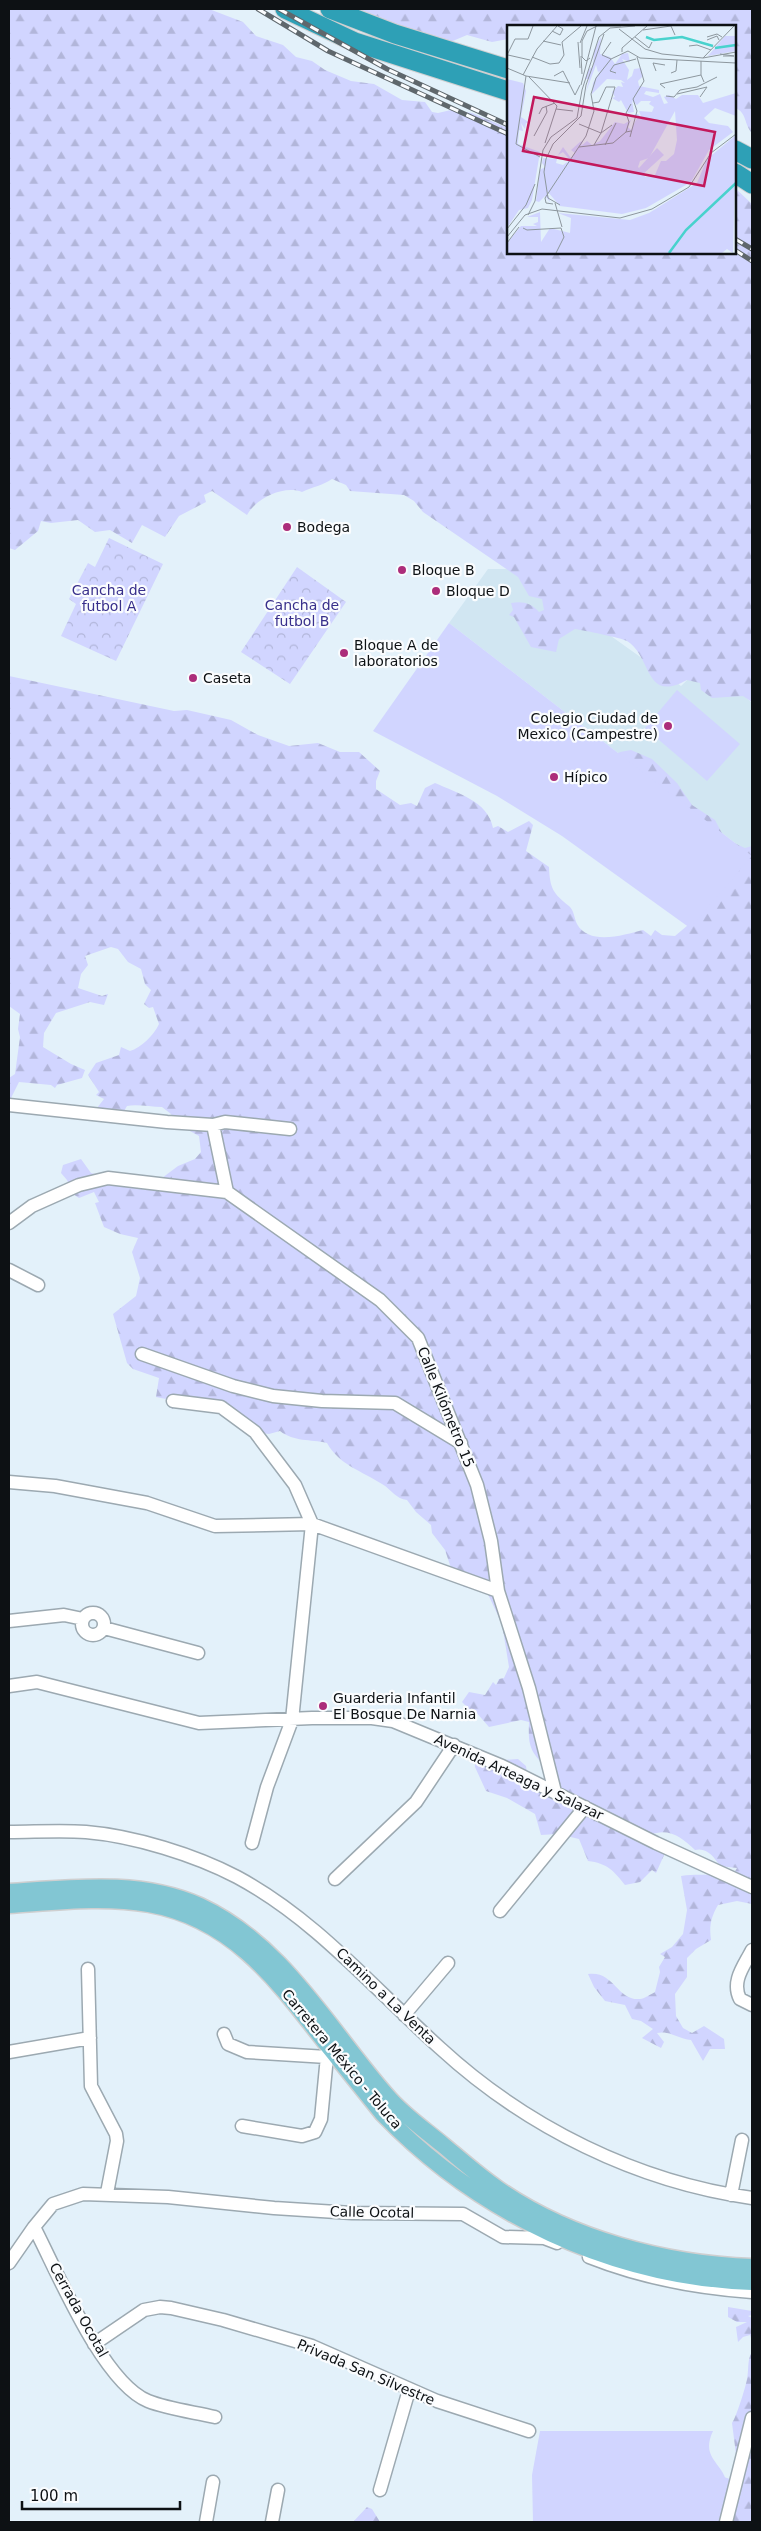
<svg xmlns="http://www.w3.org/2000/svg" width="761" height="2531" font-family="'DejaVu Sans',sans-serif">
<defs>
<pattern id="forest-firs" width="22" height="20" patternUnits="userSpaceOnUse" patternTransform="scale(1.25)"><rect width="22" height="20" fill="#d1d5ff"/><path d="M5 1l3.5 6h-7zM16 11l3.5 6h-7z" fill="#b2b6da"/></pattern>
<pattern id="park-crowns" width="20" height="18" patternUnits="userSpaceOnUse" patternTransform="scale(1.25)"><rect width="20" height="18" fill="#d1d5ff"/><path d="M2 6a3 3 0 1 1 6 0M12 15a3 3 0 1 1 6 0" fill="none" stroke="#b2b6da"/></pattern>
</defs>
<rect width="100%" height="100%" fill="#e3f1fa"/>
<path fill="#d1e6f2" d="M488,569H517L681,686L707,661L752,703V856L449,623Z"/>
<path fill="url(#forest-firs)" d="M9,9H209L243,22L256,36L283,45L296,57L312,61L325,70L351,81L374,84L402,100L425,102L432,112L438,113L451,110L472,113L508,128V252H735V188L752,204V702L743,696L712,698L701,690L700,683L687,680C644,704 652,656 627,641C622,638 582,630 575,629L559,639L556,652L531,647L514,617L509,615L513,610L511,603C523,601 531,603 539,612L544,610L542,599L529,596L518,577L423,512L414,501L404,495L350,491L346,485L332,479C324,485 312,487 302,492C284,485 256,498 247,515L212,491L204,495L206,502L179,516L165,537L142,525L132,543L110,530L95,532L78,520L51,523L41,521L38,531L15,550L9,548Z
M348,9H752V133C744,125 747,112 735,108V26H508V39L492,42L467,35L448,43L422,37L411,29L396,27L371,17L367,12Z
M9,676L174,711L187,710L231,720L258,735L289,746L318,743L340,752H359L380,771L376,781V789L400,805L411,803L417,806L425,788L435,783C457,793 488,801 493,828L498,826L508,832L529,821L533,825L526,851L549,867C550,889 553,893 569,906C574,910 574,918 577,924C589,946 624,935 643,930L651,936L655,930L662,935L675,936L694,920L609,758L620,752L631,750L652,759L677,783L692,805L715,820L725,839L745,848L752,846V1904L737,1901L718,1905C711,1917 709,1926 711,1940L696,1949L687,1958V1977L675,1994L676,2016L683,2028L692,2033L704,2026L724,2039L725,2049H710L703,2061L691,2040C679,2039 669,2030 657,2033L664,2042L661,2048L642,2038L653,2029L641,2021L632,2019L625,2005L605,2001L594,1987L588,1974C614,1970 617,2001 640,1999C644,1999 651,1994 655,1992L660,1972L659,1967L665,1957L660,1954L672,1947L683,1934L687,1910L681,1876C701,1873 715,1877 734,1873L737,1868L720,1866C714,1857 707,1847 695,1850C682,1837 668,1827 650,1835L665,1853L656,1873L652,1870L640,1882L625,1885C614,1871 607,1863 588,1861L579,1839L558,1834L541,1835L535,1814L507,1798L486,1791L475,1767L474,1756L492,1761L518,1759L526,1766L528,1780L546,1782L548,1769C530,1752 528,1746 529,1722L521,1720L489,1727L475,1711L469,1709L462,1702L469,1692L485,1695L493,1682L496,1685L499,1679L504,1678L509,1667L502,1624L486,1590L464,1587L452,1571L445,1550L432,1533L431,1525L416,1512L407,1500C396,1499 392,1490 382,1484C362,1471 339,1465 327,1443C310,1439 294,1442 280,1431L269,1434L261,1433L210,1408L177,1406L172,1409L171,1400L156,1397L159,1378L133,1369L127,1363L113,1314L136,1296L140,1278L132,1252L138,1238L120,1234L104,1227L95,1203L99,1202L94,1192L79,1198L73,1194L67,1180L61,1173L63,1165L81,1159L91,1173L113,1178L158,1181L178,1166L195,1159L201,1152L199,1136L177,1124L171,1114L162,1107C151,1107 137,1104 127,1106L124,1111L113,1109L110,1114L108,1109L93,1113L104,1099L96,1095L99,1092L88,1075L96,1063L119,1055L121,1047L130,1051C141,1048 154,1035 159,1024L153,1007L149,1008L144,1004L151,990L145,984L141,969L128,962L118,949L111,947L85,956L88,965L81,974L78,988L102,996L108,994L104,1005L90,1002L56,1013L44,1033L43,1047L71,1064L85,1070L82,1078L57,1085L55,1088L51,1085L19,1082L9,1102V1078L15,1074L20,1037L18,1029L20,1014L9,1006Z
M728,2307L752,2311V2315L748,2316L752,2318V2341L750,2335L743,2337L738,2342L736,2327L747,2322H737L728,2317Z
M752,2352V2522H694L721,2476L730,2479L738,2470L732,2423C736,2418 746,2386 747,2379C749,2370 747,2359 752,2352Z
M367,2507L372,2509L380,2522H353Z"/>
<path fill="url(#park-crowns)" d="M109,538L163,564L116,661L61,636L76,604L69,599L88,563L95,567Z
M297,567L346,602L290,684L241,652Z"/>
<path fill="#d1d5ff" d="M449,623L752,856L690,928L562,836L497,796L373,731Z
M677,690L740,744L707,781L645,728Z
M540,2431H713C700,2459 723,2462 727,2484C729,2496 723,2511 720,2522H533L532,2475Z"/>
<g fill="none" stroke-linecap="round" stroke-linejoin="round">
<defs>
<path id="minor" d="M9,1105L167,1122L213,1125L225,1122L290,1129
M213,1125L227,1192L380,1300L418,1338L477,1485L491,1541L498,1591L529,1688L555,1792
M9,1223L32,1206L79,1185L108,1178L227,1192
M9,1270L38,1285
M142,1354L233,1386L273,1396L322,1401L395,1403L461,1443
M173,1401L221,1407L255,1432L295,1485L312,1524L292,1720L267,1787L252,1843
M9,1482L55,1486L147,1503L215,1526L312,1524L498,1591
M82 1624a11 11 0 1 1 22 0a11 11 0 1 1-22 0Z
M9,1621L64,1615L83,1619
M104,1628L198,1653
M9,1686L37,1682L199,1723L312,1718H372L393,1721L502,1766L656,1843L752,1887
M9,1832C34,1832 61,1830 86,1832C134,1836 195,1855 237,1877C317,1920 374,1989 440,2048C526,2127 637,2182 752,2198
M335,1879L416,1802L454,1745
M500,1911L585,1807
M752,1950C744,1966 731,1981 740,1999L752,2005
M88,1969L91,2086L116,2134L117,2141L107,2193
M404,2015L448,1963
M224,2034L228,2044L247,2052L327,2057
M9,2052L90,2038
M242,2126L302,2136L315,2132L321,2119L328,2046
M731,2195L742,2140
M34,2227C57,2271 102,2382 148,2401C168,2409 194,2412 215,2417
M589,2257C642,2278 695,2288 752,2292
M9,2263L34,2227L53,2204L83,2194L168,2197L274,2208L352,2213L463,2214L503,2237L544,2238L557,2243
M94,2344L144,2310L160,2307L171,2308L223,2320L312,2346L437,2401L529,2431
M380,2490L409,2390
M206,2522L213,2482
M272,2522L278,2490
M726,2522L752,2418"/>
<path id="major" d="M9,1892C72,1888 140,1879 200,1906C284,1945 328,2029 387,2096C403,2115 424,2129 443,2145C461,2160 479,2176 498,2189C570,2239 666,2264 752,2267
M9,1905C55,1902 103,1896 149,1904C233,1919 277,1980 326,2043C345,2067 364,2090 383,2114C479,2214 613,2277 752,2282"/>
<path id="highway" d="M285,9L355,42L508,91
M330,9L395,34L508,69
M735,150L752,159
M735,173L752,184"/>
</defs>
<use href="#minor" stroke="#9ca9b1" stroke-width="15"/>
<use href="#major" stroke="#cfcfd0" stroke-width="19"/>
<use href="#highway" stroke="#cfcfd0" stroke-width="21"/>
<use href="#minor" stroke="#fff" stroke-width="12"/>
<use href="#major" stroke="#82c6d3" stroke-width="16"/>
<use href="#highway" stroke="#2ea0b6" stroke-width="19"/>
<defs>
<path id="rail" d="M258,9L328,51L508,134
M279,9L387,69L508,125
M735,239L752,249
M735,250L752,261"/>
</defs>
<use href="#rail" stroke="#5f676c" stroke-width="5"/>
<use href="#rail" stroke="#fafcfe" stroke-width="3" stroke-dasharray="9" stroke-linecap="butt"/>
</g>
<g fill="#ac2d7a" stroke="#fafcfe" stroke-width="2">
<circle cx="287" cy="527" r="5"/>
<circle cx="402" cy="570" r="5"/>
<circle cx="436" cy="591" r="5"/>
<circle cx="344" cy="653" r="5"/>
<circle cx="193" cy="678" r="5"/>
<circle cx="668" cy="726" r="5"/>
<circle cx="554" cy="777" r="5"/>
<circle cx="323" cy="1706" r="5"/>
</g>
<g text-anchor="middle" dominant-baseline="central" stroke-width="4.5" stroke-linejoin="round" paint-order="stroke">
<g font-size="14" fill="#0d1114" stroke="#fafcfe" text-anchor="start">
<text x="297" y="527">Bodega</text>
<text x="412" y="570">Bloque B</text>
<text x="446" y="591">Bloque D</text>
<text x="354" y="645">Bloque A de<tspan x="354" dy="16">laboratorios</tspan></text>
<text x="203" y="678">Caseta</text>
<text x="658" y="718" text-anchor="end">Colegio Ciudad de<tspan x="658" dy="16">Mexico (Campestre)</tspan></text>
<text x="564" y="777">Hípico</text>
<text x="333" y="1698">Guarderia Infantil<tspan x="333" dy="16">El Bosque De Narnia</tspan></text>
</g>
<g font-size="14" fill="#382f8b" stroke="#fafcfe">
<text x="109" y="590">Cancha de<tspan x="109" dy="16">futbol A</tspan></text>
<text x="302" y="605">Cancha de<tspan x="302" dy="16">futbol B</tspan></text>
</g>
<g font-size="14" fill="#0d1114" stroke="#fafcfe">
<text transform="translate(446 1407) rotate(68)">Calle Kilómetro 15</text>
<text transform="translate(519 1777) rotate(25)">Avenida Arteaga y Salazar</text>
<text transform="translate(386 1996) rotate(44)">Camino a La Venta</text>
<text transform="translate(342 2059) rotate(50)">Carretera México - Toluca</text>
<text transform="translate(372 2212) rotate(1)">Calle Ocotal</text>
<text transform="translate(79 2310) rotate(61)">Cerrada Ocotal</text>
<text transform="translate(366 2372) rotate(23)">Privada San Silvestre</text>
</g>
</g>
<g transform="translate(507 25)">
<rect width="229" height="229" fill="#e3f1fa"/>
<path d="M218,11H229V26L201,31ZM94,12L93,29L103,32L108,39L115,29L121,28L123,37L115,34L122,45L120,55L125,51L127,44L134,43L136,51L131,56L132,61L152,65V68L139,66L137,69L146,72L153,69L157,79L161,78L157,72L162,70L169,74L175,70H191L196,78L229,68V91L208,83L197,93L202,98L221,101L226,107L202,125L184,157L139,183L115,189L53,181L40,166L43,177L38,171L32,177L29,176L33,145L38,142L35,138L36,133L50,134L49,138L56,140L63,135L56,127L51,130L56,122L64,133L68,128L64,125L73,117L76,116L74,121L80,116L85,120L93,116L108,97L117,99L124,95L121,102L124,105L130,93L124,90L131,89L135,94L132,86L145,87L147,82L142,79L144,76H134L130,80L125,76L127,87L121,88L114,75L112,77L105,73L108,72L105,67L111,61L116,62L114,57L118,58L114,55L100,54L85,69L86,58L93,46L91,47L89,40L79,67L82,54H78L82,44L86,42L87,25ZM168,86L170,115L167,129L159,136H154L148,150L138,152L137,148L145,140L136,147L131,142L133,136L142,133ZM0,54L16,58L19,66L14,92L23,98H19L18,104L14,98L16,106L12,105L11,119L33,127L25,175L21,183L12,185L0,203ZM229,110L226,228L220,224L215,228H0V218L14,201H30L26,199L31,197V192H20L33,187L34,217L43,203L63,208L64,193L51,188L123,195L142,188L190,158L200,134Z" fill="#d1d5ff" fill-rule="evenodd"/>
<path d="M150,123L157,130L136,149L132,143Z" fill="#d1d5ff"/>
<path fill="none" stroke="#48d2cd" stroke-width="2.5" d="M139,12L147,15L175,12L206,21M208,23L229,20M162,228L179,205L229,158"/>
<path fill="none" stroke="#8d979e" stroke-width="1" d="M112,4L138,24L155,29L196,33L229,27M136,5L164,1L168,10M45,6L53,10L56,4L51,1M128,12L142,23L145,17M200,12L210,9L215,12M200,15L210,11L212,15M36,16L54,20M71,17L73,43M73,18L80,1M182,21L190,20L204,25M115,27V23L140,1M213,29L227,31H216M0,30L8,14H21L26,1M1,30L23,35M74,31L75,49M25,32L43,39L52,38M83,33L79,36L75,32V16L80,6L90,1H114M196,33L227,1M104,34L95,30L104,17M194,36V50L197,57M52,38L57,30L55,17L74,1M0,43L19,51L63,58M149,46L146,38L158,40M109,48L103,46L107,40L129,34M164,48L169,46L170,35M16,50L30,24L50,1M19,51L9,119L33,132M47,51L56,46L68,70L73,60M22,52L50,81L38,118M74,60L89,1M158,63L153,59L194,50M170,69L200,62L193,72M159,71L167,72L173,65L190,62L210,52M86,78L92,77L99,62H108L94,108L87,120M49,84L66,86M32,89L35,83L48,78M72,99L94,108L105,100M119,107L122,97L119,88L124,79M27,111L40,87L39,81M123,112L130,86L126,74L137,56L130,32M98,120L109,98M72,122L106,118L119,107L124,106M48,178L55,202M46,179L39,178L38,173L79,111L87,86L84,69L89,53L104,34L121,26L133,33L229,38M53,180L41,173L37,147L39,134L46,119L74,91L79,60L97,9M21,190L28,176L36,125L44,112L70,93L75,65L92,12L103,3L128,1M16,203L20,205L54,203L57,212L49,228M0,204L19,180L28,159M0,212L18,190L35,184L113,193L145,184L182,162L204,128L229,109M0,218L12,202"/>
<path fill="#c2185b" fill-opacity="0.15" stroke="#c2185b" stroke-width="2.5" d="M27,72L208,107L197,161L16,126Z"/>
<rect width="229" height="229" fill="none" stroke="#0d1114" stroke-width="2.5"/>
</g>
<rect width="761" height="2531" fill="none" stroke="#0d1114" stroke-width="20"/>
<path d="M22 2501v8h158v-8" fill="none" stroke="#0d1114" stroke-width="2.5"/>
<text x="30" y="2501" font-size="15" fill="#0d1114" stroke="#fafcfe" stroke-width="4" paint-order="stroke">100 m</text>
</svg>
